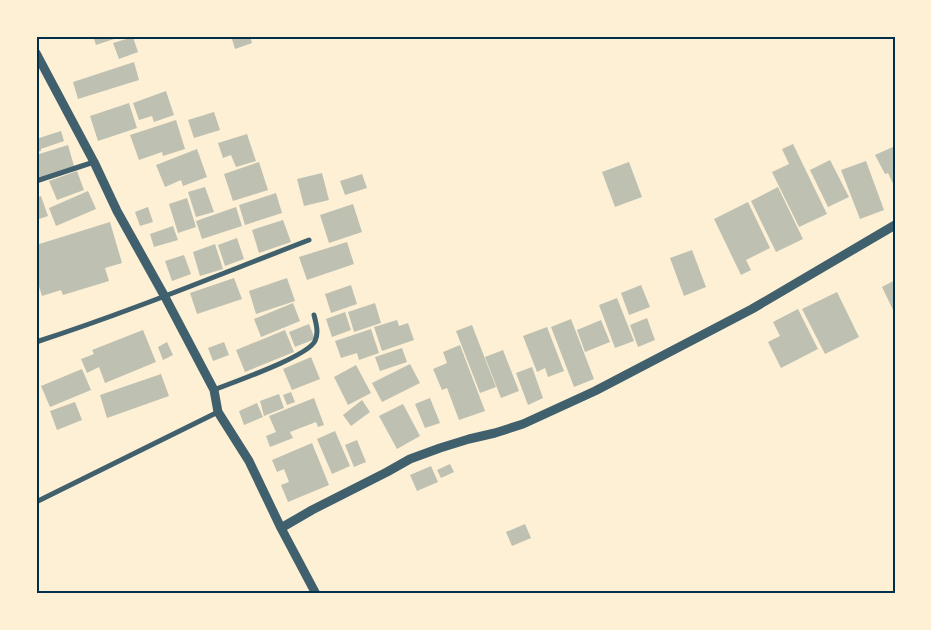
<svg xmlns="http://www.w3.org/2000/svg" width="931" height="630" font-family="'DejaVu Sans',sans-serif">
<rect width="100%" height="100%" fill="#fdf0d5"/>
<path fill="#bec0b2" d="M93,36H120V37L96,45Z
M231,36H250L252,43L235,49Z
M133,37L138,52L119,59L113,43Z
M134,62L139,80L78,99L73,82Z
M166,91L174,115L154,122L152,116L139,120L133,103Z
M129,103L137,128L98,141L90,116Z
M214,112L220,130L194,138L188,120Z
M176,120L185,149L163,156L162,152L139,160L130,135Z
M61,131L64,141L41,149V151L36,152V139Z
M247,134L256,161L236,167L231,155L223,158L218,143Z
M793,144L827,214L799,227L772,172L789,164L782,149Z
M68,145L74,166L36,178V155Z
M895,146V188L888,173L885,174L875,155Z
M197,149L207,177L183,186L181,180L165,187L156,165Z
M830,160L849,197L828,207L810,170Z
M866,161L884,210L860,219L841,170Z
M259,162L268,190L233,201L224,174Z
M629,162L642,197L615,207L602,172Z
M77,171L84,190L57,200L49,181Z
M322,173L329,200L304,206L297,179Z
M362,174L367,188L345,195L340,181Z
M205,187L214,212L196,217L188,192Z
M778,187L803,239L776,252L751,201Z
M88,191L96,209L56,226L49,208Z
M276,193L282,213L245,225L239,205Z
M41,196L48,216L36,220V198Z
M187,198L196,227L178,233L169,204Z
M748,202L770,248L746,260L751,270L741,275L714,219Z
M353,204L362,232L329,243L320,215Z
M148,207L153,222L140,226L135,212Z
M236,207L242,226L202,239L196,221Z
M283,220L291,242L259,253L252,230Z
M110,222L122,263L105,268L109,281L63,295L61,290L42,296L36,277V245Z
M173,226L178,240L154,247L150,234Z
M237,238L244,259L225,266L218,245Z
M347,242L354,264L307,280L299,257Z
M215,244L223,269L200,276L193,252Z
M692,250L706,287L684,296L670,258Z
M184,255L191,274L172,281L165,261Z
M234,278L242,299L197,314L190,293Z
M287,278L295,301L256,314L249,291Z
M895,280V314L882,287Z
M351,285L357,304L331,313L325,294Z
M641,285L650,307L629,315L621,293Z
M837,292L859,337L825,354L802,309Z
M617,298L634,341L615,348L599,305Z
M293,303L300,321L261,337L254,319Z
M375,303L381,323L354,332L348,312Z
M798,309L818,349L781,368L768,342L780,336L773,322Z
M345,312L351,330L332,337L326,319Z
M647,318L655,340L638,347L630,325Z
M571,319L594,379L574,387L551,327Z
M397,320L399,326L408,323L414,340L382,351L374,327Z
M601,320L610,342L585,352L577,330Z
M309,324L315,339L295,347L289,332Z
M472,325L496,387L480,393L456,331Z
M547,327L564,371L548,377L545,368L537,372L523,336Z
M371,329L379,353L359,360L357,353L341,358L335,341Z
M143,330L156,362L105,383L99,367L87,373L81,359L94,354L92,350Z
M285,330L294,352L245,372L236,350Z
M167,342L173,355L163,360L158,347Z
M224,342L229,355L213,361L208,348Z
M460,345L485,411L459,420L447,388L442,390L433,369L447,363L443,352Z
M402,348L407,362L380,371L375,357Z
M503,350L519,391L501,398L485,357Z
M311,357L320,379L292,390L283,369Z
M410,364L420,383L382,402L372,383Z
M356,365L371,393L348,405L334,377Z
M532,367L543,398L528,405L516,373Z
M82,369L91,390L50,407L41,386Z
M161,374L169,396L107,418L100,395Z
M291,392L295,402L287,405L283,395Z
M279,394L284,408L264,416L260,401Z
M314,398L324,425L318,427L316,422L290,432L293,438L270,447L266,436L276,432L269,416Z
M430,398L440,423L425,428L415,404Z
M362,400L370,412L351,426L343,415Z
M75,402L82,420L57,430L50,411Z
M257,403L263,417L244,425L239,411Z
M403,404L420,436L397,449L379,416Z
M335,431L350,466L332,474L317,439Z
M357,440L366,462L354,467L345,445Z
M312,443L329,485L288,502L281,485L289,482L284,469L277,472L272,460Z
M450,464L454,472L441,478L437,470Z
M431,466L438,482L417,491L410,475Z
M525,524L531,538L512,546L506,532Z"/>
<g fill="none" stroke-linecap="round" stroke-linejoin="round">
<path stroke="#3f606c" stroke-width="5" d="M36,181L94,162
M36,342C129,312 218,275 309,240
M214,390C233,382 307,357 315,341C319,333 316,323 314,315
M36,502L218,412"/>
<path stroke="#3f606c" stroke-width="9" d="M36,53L94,162L117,211L165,297L214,390L218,412L249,461L281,528L316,594
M281,528L312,510L387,472L410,459L440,448L469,439L495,433L523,424L595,391L752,309L895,225"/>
</g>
<rect width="931" height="630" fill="none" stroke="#fdf0d5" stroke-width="75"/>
<rect x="38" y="38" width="856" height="554" fill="none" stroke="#003049" stroke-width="2"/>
</svg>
